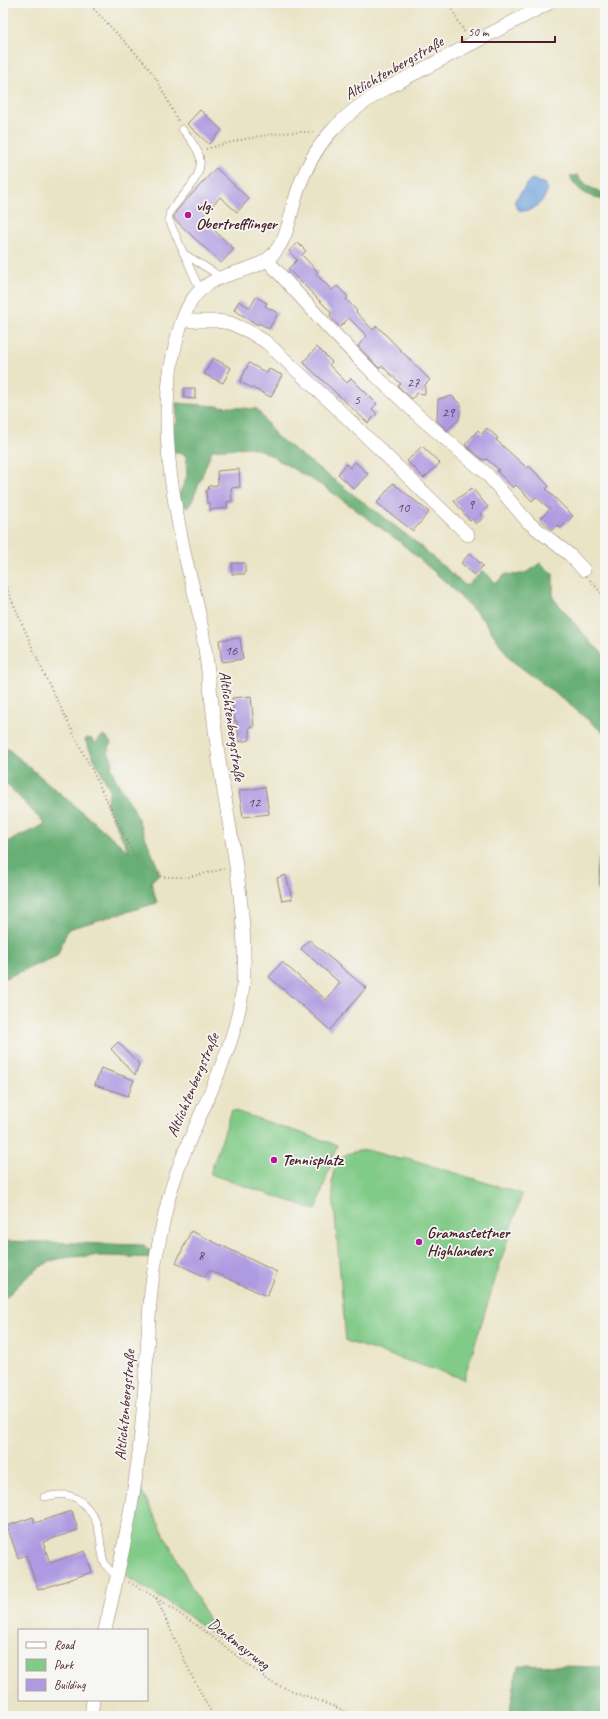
<svg xmlns="http://www.w3.org/2000/svg" width="608" height="1719" font-family="Caveat,sans-serif">
<rect width="100%" height="100%" fill="#f6f6f2"/>
<filter id="ink" filterUnits="userSpaceOnUse"><feTurbulence type="fractalNoise" baseFrequency=".025" numOctaves="2"/><feDisplacementMap in="SourceGraphic" scale="8" xChannelSelector="R" yChannelSelector="G"/><feConvolveMatrix kernelMatrix="1 2 1 2 8 2 1 2 1" color-interpolation-filters="sRGB"/></filter>
<filter id="wash" filterUnits="userSpaceOnUse"><feTurbulence type="fractalNoise" baseFrequency=".012" numOctaves="4" result="noise"/><feDisplacementMap in="SourceGraphic" scale="16" xChannelSelector="R" yChannelSelector="G"/><feGaussianBlur stdDeviation="0.9" result="paint"/><feColorMatrix in="noise" values="0 0 0 0 0 0 0 0 0 0 0 0 0 0 0 0 0 1.4 0 .05"/><feComposite in="paint" operator="in"/></filter>
<g filter="url(#wash)">
<rect width="100%" height="100%" fill="#eae4c6"/>
<path fill="#81cb88" stroke="#66755a" d="M232,1110L337,1145L316,1210L210,1174Z
M367,1150L402,1160L404,1157L522,1194L464,1379L346,1341L332,1182C334,1158 343,1152 367,1150Z
M138,1484L215,1632L218,1638L186,1614L121,1573Z"/>
<path fill="#68af74" stroke="#596750" d="M577,175L589,187L605,194V200C588,197 579,192 570,177Z
M176,403L257,409L276,436L412,539L466,586L483,570L496,583L506,574C523,576 527,573 540,563L553,574V598L593,645L605,655V734L558,695L511,660L485,622L448,584L400,542L326,488L263,451L249,447L212,450L191,504L187,507L182,505L178,497L187,476L186,455L173,452L171,426L177,423Z
M102,736L107,738L111,743L108,752L113,762L111,767L117,782L133,807L160,873L151,882L157,903L68,929L57,956L3,979V844L45,824L3,780V749H8L129,852L106,804L110,790L85,740L87,738L92,739L95,744Z
M605,850V908C597,892 591,865 605,850Z
M3,1241L144,1245L150,1251V1258C126,1257 66,1252 47,1263C30,1272 16,1287 3,1301Z
M518,1665L605,1667V1716H509Z"/>
<path fill="#6ea2db" stroke="#5c6083" d="M531,179C536,179 540,183 546,184C552,206 513,223 515,200Z"/>
<g id="blocks">
<path fill="#ad9ae1" d="M200,110L222,130L209,144L187,124Z
M216,168L249,199L237,212L220,197L201,218L234,249L221,263L174,219V215L178,209Z
M298,243L306,251L302,255L318,272L316,274L332,290L337,286L348,297L346,299L357,311L356,312L373,330L377,326L430,380L425,385V394L417,393L412,399L398,386L401,384L382,366L379,368L358,346L367,336L349,318L340,327L330,317L331,312L288,269L297,260L289,251Z
M256,297L267,303L265,306L278,313L269,329L259,323L258,325L234,310L239,301L250,308Z
M317,347L332,362L329,365L347,383L351,378L377,404L372,409L377,414L368,423L303,362Z
M213,358L231,368L223,383L204,374Z
M249,363L267,373L269,369L282,375L271,397L240,382Z
M184,388H195V399L184,398Z
M452,396L461,405L459,420L447,430L437,421L438,399Z
M487,428L498,438L496,440L527,468L529,466L549,486L546,489L573,516L561,528L557,525L552,530L540,519L550,509L536,497L532,501L516,485L513,488L497,471L499,470L487,459L483,460L465,445L478,430L482,434Z
M422,446L440,463L424,478L407,461Z
M355,462L368,474L354,489L338,474L346,464L350,468Z
M239,469L240,487L231,488L232,501L227,502V508L210,510V503H207L206,490H208L209,486L218,485L217,471Z
M393,483L429,512L413,531L377,503Z
M472,488L488,507L480,514L483,518L476,524L472,519L470,521L454,501Z
M470,553L483,566L474,575L461,563Z
M232,563H245V574H232Z
M240,638L243,659L222,662L219,640Z
M251,696L254,727H249L250,740L239,742L237,721L235,722L232,698Z
M265,787L269,814L243,817L239,791Z
M286,875L292,899L282,901L277,878Z
M309,940L366,988L330,1030L269,977L282,962L326,1000L340,983L301,949Z
M118,1042L139,1064L135,1075L111,1049Z
M101,1068L134,1080L128,1096L95,1085Z
M191,1231L277,1272L267,1296L209,1270L205,1277L176,1263Z
M72,1511L78,1530L43,1542L50,1563L85,1551L92,1572L38,1590L26,1555L18,1558L7,1526L33,1517L35,1523Z"/>
</g>
</g>
<g filter="url(#ink)">
<use href="#blocks" fill-opacity="0" stroke="#9a8278" stroke-width="1"/>
<g fill="none" stroke-linecap="round" stroke-linejoin="round">
<defs>
<path id="service" d="M182,129C188,136 194,144 198,152C208,173 183,194 172,209L169,214V220L200,290
M183,253L215,273L219,278
M44,1497C51,1496 59,1494 66,1495C83,1497 96,1516 99,1532C103,1550 99,1566 117,1575"/>
<path id="minor" d="M267,260L327,326L375,375L422,419L487,474L528,522L570,555L584,570
M183,318L192,321H217L230,323L248,331L266,342L340,411L468,535
M105,1630C120,1565 135,1499 141,1433C146,1386 147,1338 151,1291C154,1264 160,1236 166,1209C185,1127 240,1058 244,972C246,905 231,840 221,773C213,724 210,673 201,624C197,599 189,575 184,551C171,489 160,423 172,360C176,342 180,322 189,305C211,264 257,280 278,248C289,232 291,211 297,193C313,143 342,114 387,88L549,3
M91,1716L93,1700"/>
</defs>
<use href="#service" stroke="#9a8278" stroke-width="8"/>
<use href="#minor" stroke="#9a8278" stroke-width="14"/>
<path stroke="#9a8278" stroke-width="2" stroke-dasharray="1 3" stroke-linecap="butt" d="M88,3L144,62L157,80L178,121
M448,3L465,33
M206,149C241,139 277,131 314,132
M3,580L44,674L139,865L163,877H189L224,869
M590,580L605,597
M129,1582L155,1597L202,1629L272,1683L343,1710L355,1716
M156,1598L191,1674L213,1716"/>
<use href="#service" stroke="#fff" stroke-width="7"/>
<use href="#minor" stroke="#fff" stroke-width="13"/>
</g>
</g>
<g fill="#b5179e" stroke="#f6f6f2" stroke-width="1.5">
<circle cx="188" cy="215" r="4"/>
<circle cx="274" cy="1160" r="4"/>
<circle cx="419" cy="1242" r="4"/>
</g>
<g text-anchor="middle" dominant-baseline="central" stroke-width="3.5" stroke-linejoin="round" paint-order="stroke">
<g font-size="14" fill="#633e58">
<text x="413" y="382">27</text>
<text x="357" y="399">5</text>
<text x="448" y="412">29</text>
<text x="471" y="504">9</text>
<text x="403" y="507">10</text>
<text x="231" y="650">16</text>
<text x="254" y="802">12</text>
<text x="201" y="1255">8</text>
</g>
<g font-size="16" fill="#4a1f2b" stroke="#f6f6f2">
<text transform="translate(394 68) rotate(-30)">Altlichtenbergstraße</text>
<text transform="translate(232 726) rotate(82)">Altlichtenbergstraße</text>
<text transform="translate(193 1085) rotate(-67)">Altlichtenbergstraße</text>
<text transform="translate(125 1405) rotate(-85)">Altlichtenbergstraße</text>
<text transform="translate(239 1644) rotate(38)">Denkmayrweg</text>
</g>
<g font-size="16" font-weight="bold" fill="#4a1f2b" stroke="#f6f6f2" text-anchor="start">
<text x="196" y="206">vlg.<tspan x="196" dy="18">Obertrefflinger</tspan></text>
<text x="282" y="1160">Tennisplatz</text>
<text x="427" y="1233">Gramastettner<tspan x="427" dy="18">Highlanders</tspan></text>
</g>
</g>
<rect width="608" height="1719" fill="none" stroke="#f6f6f2" stroke-width="16"/>
<rect x="18" y="1629" width="130" height="72" fill="#f6f6f2" stroke="#b1a0a2"/>
<rect x="26" y="1642" width="20" height="6" fill="#ffffff" stroke="#b1a0a2"/>
<text x="54" y="1649" font-size="12" fill="#4a1f2b">Road</text>
<rect x="26" y="1659" width="20" height="12" fill="#81cb88" stroke="#b1a0a2"/>
<text x="54" y="1669" font-size="12" fill="#4a1f2b">Park</text>
<rect x="26" y="1679" width="20" height="12" fill="#ad9ae1" stroke="#b1a0a2"/>
<text x="54" y="1689" font-size="12" fill="#4a1f2b">Building</text>
<path d="M462 36v6h93v-6" fill="none" stroke="#4a1f2b" stroke-width="2"/>
<text x="468" y="36" font-size="12" fill="#4a1f2b" stroke="#f6f6f2" stroke-width="3" paint-order="stroke">50 m</text>
</svg>
